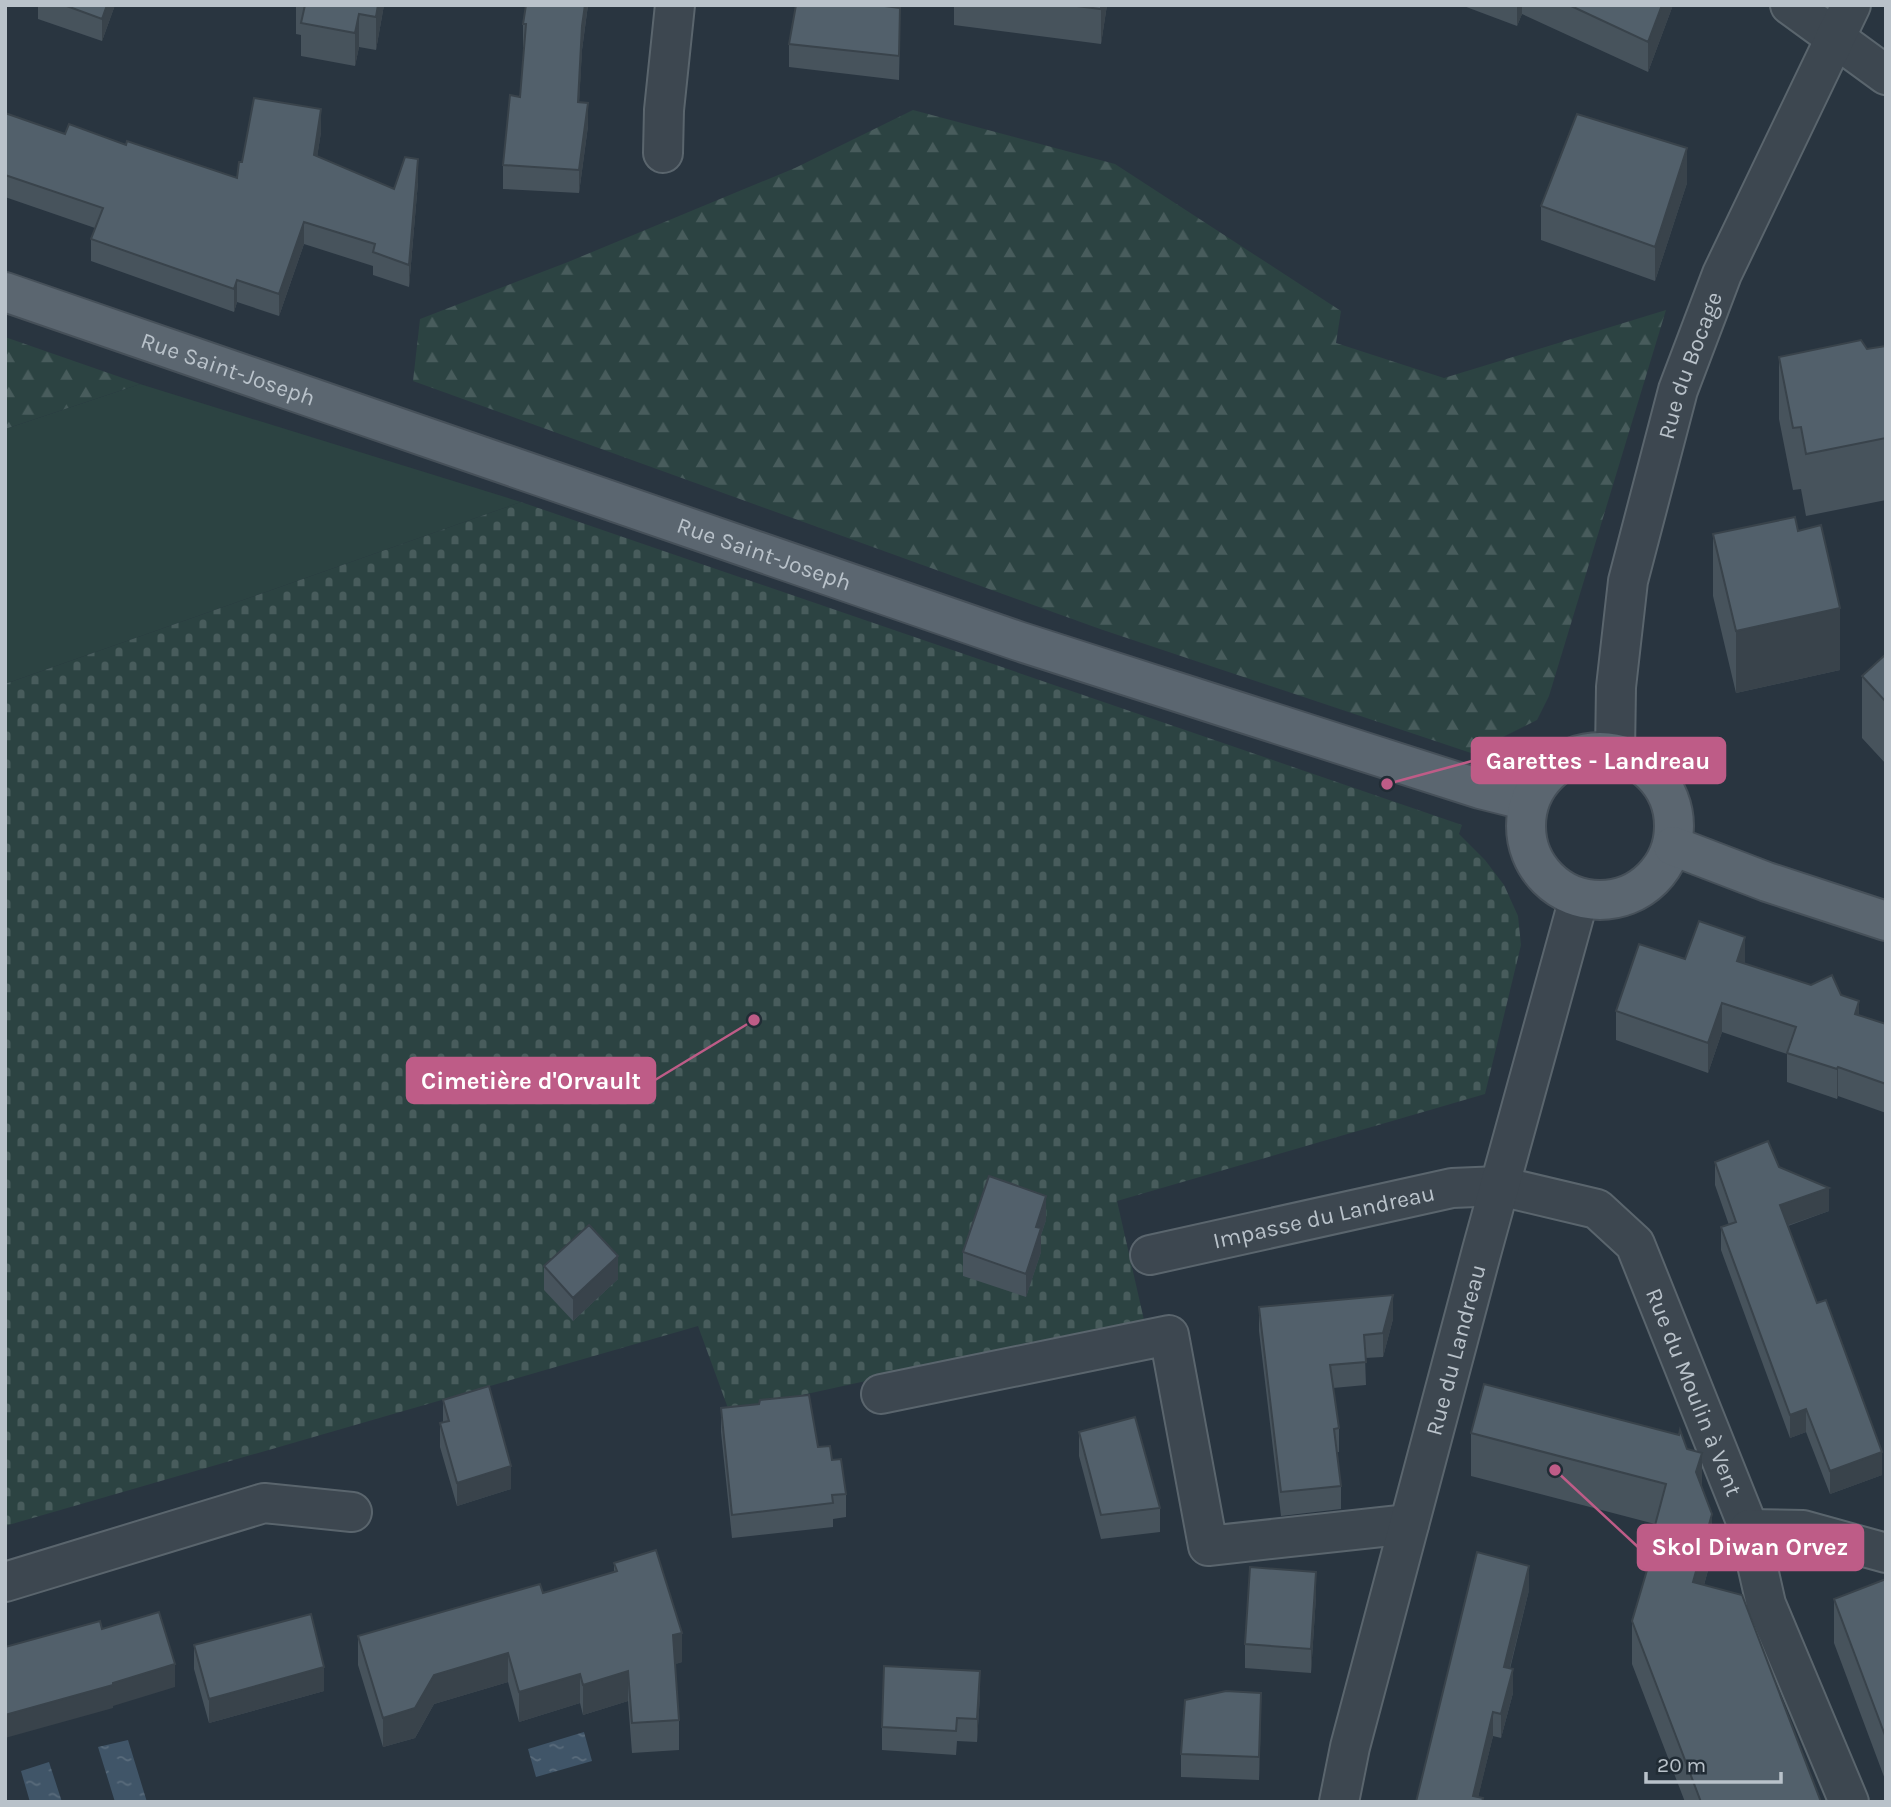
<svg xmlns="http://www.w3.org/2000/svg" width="1891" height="1807" font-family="Karla,sans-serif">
<defs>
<pattern id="forest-firs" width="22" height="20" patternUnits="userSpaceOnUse" patternTransform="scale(1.75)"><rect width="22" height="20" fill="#2c4342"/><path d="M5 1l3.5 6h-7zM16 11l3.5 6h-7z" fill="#485c5c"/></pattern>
<pattern id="cemetery-stones" width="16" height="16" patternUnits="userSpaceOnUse" patternTransform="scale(1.75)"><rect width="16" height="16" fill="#2c4342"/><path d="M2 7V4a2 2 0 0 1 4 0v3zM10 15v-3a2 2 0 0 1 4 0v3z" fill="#485c5c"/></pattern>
<pattern id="water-ripples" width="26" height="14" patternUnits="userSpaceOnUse" patternTransform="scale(1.75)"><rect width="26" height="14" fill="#405568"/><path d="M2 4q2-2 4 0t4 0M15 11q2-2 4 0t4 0" fill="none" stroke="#5a6c7c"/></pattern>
</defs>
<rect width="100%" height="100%" fill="#293540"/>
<path fill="#2c4342" d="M140,384L521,502L5,684V429Z"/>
<path fill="url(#forest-firs)" d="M913,110L1115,164L1341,311L1336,343L1444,378L1666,310L1549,696L1537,720L1471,753L1100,629L413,381L420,319L568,262L795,168Z
M5,337L140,384L5,429Z"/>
<path fill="url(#cemetery-stones)" d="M521,502L1462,825L1459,834L1485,860L1504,885L1518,916L1521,945L1485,1094L1117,1201L1144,1320L729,1411L698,1326L5,1526V684Z"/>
<path fill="url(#water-ripples)" d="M584,1732L592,1761L536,1777L528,1749Z
M128,1740L147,1802H115L98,1747Z
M49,1762L62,1802H30L21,1771Z"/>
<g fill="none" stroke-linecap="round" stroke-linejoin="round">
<defs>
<g id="minor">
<path d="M1790,5L1886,75"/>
<path d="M663,153L664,110L675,5"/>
<path id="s1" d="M1615,752L1616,687L1628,581L1678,390L1722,274L1851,5"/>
<path id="s2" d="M1150,1255L1452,1188L1500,1186L1597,1209L1635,1244L1749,1529L1766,1604L1849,1802"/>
<path d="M881,1394L1169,1335L1208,1546L1409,1524"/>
<path d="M1749,1529L1803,1530L1886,1553"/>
<path d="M5,1582L264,1503L352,1512"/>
<path id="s3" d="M1339,1802L1350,1747L1482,1250L1579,898"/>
</g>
<g id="major">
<path id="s4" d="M5,292L1018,641L1480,789L1528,801"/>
<circle cx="1600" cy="826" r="74"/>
<path d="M1673,846L1767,882L1886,921"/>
</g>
</defs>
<use href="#minor" stroke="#5a656d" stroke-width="42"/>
<use href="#major" stroke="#465059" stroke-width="42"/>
<use href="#minor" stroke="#3d4750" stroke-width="38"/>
<use href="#major" stroke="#5b6670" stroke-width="38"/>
</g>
<path fill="#47535c" d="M38,5H115L102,41L38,19Z
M296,5H384L376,50L359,47L355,66L301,56V35L296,34Z
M526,5H588L582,50L579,102L588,126L579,193L503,189V165L520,97L524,47H523V24Z
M954,5H1107L1101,44L954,25Z
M1461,5H1673L1648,72L1522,14L1517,26Z
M900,31L899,80L789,67V44Z
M5,113L65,134L126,145L237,178L242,162L321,132L317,157L394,189L418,182L409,287L373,275V266L304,244L279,316L237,302L234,312L91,261V239L95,228L5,197Z
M1687,183L1655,281L1541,240V206Z
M1886,346V500L1806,516L1801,489L1793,490L1779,419V357L1867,349Z
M1798,531L1840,670L1736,693L1713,596V534Z
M1886,654V764L1862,738V676Z
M1685,959L1745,964L1841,995L1859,1015L1886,1024V1113L1838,1096L1837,1099L1787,1082V1054L1722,1032L1708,1073L1616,1040V1011Z
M1715,1162L1779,1167L1829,1211L1788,1226L1882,1475L1830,1494L1806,1432L1790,1438L1721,1250V1227L1729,1225L1715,1185Z
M1046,1220L1041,1235V1252L1026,1297L963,1276V1252Z
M544,1266L618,1279L573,1321L544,1290Z
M1259,1307L1393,1319L1383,1357L1365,1358L1366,1385L1333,1388L1339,1428V1452H1337L1341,1486V1509L1281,1516L1259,1331Z
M443,1400L511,1489L457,1506L440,1447V1423L443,1422Z
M721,1408L818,1447L832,1460L846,1494V1517L833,1519V1527L732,1538L721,1432Z
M1079,1432L1160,1508V1532L1101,1539L1079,1456Z
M1471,1433L1702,1487L1712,1556L1704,1585L1821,1802H1685L1632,1664V1621L1646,1574V1559L1655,1524L1471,1476Z
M614,1563L682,1662L675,1664L679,1720V1750L632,1753L628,1701L583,1715L580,1703L519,1722L508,1682L434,1704L415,1738L383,1747L358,1665V1636L543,1593L614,1572Z
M1886,1579V1782L1834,1643V1599Z
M1529,1590L1510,1669L1513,1693L1501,1738L1493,1736L1478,1797L1483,1802H1416Z
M1316,1596L1311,1673L1245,1668V1644Z
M194,1645L324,1691L209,1723L194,1669Z
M980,1694L977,1742L957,1741L956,1755L882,1750V1727Z
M1261,1717L1259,1780L1181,1777V1754Z"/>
<path fill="#39434b" d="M107,5H115L102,41V19Z
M378,5H384L376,50V17Z
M585,5H588L582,50L578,126V102L582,26Z
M1101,5H1107L1101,44Z
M1517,5H1522V14L1517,26Z
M1662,5H1673L1648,72V42Z
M359,14V47L355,66V33Z
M588,103V126L579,193V170Z
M321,109V132L314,178V155Z
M1687,148V183L1655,281V247Z
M418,159V182L409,287V265Z
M304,222V244L279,316V294Z
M237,280V302L234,312V289Z
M1840,608V670L1736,693V631Z
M1745,937V967L1737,961Z
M1859,1001V1030L1855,1014Z
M1722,1003V1032L1708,1073V1043Z
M1838,1067V1096L1837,1099V1069Z
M1829,1188V1211L1780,1228V1205Z
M1046,1196V1220L1041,1235V1252L1026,1297V1274L1036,1227Z
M618,1256V1279L573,1321V1298Z
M1393,1295V1319L1383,1357V1333Z
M1806,1409V1432L1790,1438V1415Z
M1882,1452V1475L1830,1494V1471Z
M1702,1453V1496L1696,1472Z
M511,1466V1489L457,1506V1483Z
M1712,1514V1556L1693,1624V1582Z
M1529,1566V1590L1504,1691V1667Z
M1316,1572V1596L1311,1673V1649Z
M682,1633V1662L673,1665V1635Z
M508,1653V1682L434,1704L415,1738L383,1747V1718L434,1675Z
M175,1664V1687L113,1706V1708L5,1738V1715Z
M324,1667V1691L209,1723V1699Z
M1513,1669V1693L1501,1738V1714Z
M628,1671V1701L583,1715V1685Z
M980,1671V1694L977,1742V1719Z
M580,1674V1703L519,1722V1692Z
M1261,1693V1717L1259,1780V1757Z
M1493,1712V1736L1477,1802L1473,1796Z"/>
<path fill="#52606b" stroke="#39434b" stroke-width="2" d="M64,5H107L102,19Z
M305,5H378L376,17L359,14L355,33L301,23Z
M526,5H585L582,26L578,102L588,103L579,170L503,165L510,95L520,97L526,24H523Z
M796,5H877L900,8L899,56L789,44Z
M1069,5H1101V9Z
M1569,5H1662L1648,42Z
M254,98L321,109L314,155L394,189L405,157L418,159L409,265L373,252L375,244L304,222L279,294L237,280L234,289L91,239L103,208L5,175V113L65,134L69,124L126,145L127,141L237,178L239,162H242Z
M1577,114L1687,148L1655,247L1541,206Z
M1861,340L1867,349L1886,346V438L1806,454L1801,427L1793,428L1779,357Z
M1795,517L1798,531L1821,525L1840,608L1736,631L1713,534Z
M1886,654V702L1862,676Z
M1699,921L1745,937L1737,961L1811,985L1832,975L1841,995L1859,1001L1855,1014L1886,1024V1084L1838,1067L1837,1069L1787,1053L1796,1027L1722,1003L1708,1043L1616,1011L1639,944L1685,959Z
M1768,1141L1779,1167L1829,1188L1780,1205L1817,1303L1826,1300L1882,1452L1830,1471L1806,1409L1790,1415L1721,1227L1736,1222L1715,1162Z
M989,1176L1046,1196L1036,1227L1041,1228L1026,1274L963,1252Z
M589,1225L618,1256L573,1298L544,1266Z
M1393,1295L1383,1333L1364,1335L1366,1362L1330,1365L1339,1428L1334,1429L1341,1486L1281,1492L1259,1307Z
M1484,1384L1679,1435L1680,1430L1687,1449L1702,1453L1696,1472L1712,1514L1693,1582L1742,1595L1821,1802H1701L1632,1621L1650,1560L1646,1559L1666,1484L1471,1433Z
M489,1386L511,1466L457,1483L440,1423L449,1421L443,1400Z
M809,1395L818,1447L830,1446L832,1460L841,1459L846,1494L832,1495L833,1503L732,1515L721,1408L759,1404L760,1400Z
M1135,1417L1160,1508L1101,1515L1079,1432Z
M656,1550L682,1633L673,1635L679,1720L632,1723L628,1671L583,1685L580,1674L519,1692L508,1653L434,1675L415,1708L383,1718L358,1636L540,1584L543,1593L617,1571L614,1563Z
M1477,1552L1529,1566L1504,1667L1513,1669L1501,1714L1493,1712L1473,1796L1483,1798L1482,1802H1416Z
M1250,1567L1316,1572L1311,1649L1245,1644Z
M1886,1579V1738L1834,1599Z
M159,1612L175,1664L113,1683V1685L5,1715V1647L100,1621L102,1629Z
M311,1614L324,1667L209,1699L194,1645Z
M884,1666L980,1671L977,1719L957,1718L956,1731L882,1727Z
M1226,1691L1261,1693L1259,1757L1181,1754L1185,1700Z"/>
<g text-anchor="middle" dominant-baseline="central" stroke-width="5" stroke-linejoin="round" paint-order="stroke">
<g font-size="23" fill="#b9c2ca" stroke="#212c35">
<text stroke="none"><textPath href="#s1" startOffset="396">Rue du Bocage</textPath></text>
<text stroke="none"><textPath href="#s4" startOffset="236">Rue Saint-Joseph</textPath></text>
<text stroke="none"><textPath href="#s4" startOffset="803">Rue Saint-Joseph</textPath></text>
<text stroke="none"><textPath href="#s2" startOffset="178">Impasse du Landreau</textPath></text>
<text stroke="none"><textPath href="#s3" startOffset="467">Rue du Landreau</textPath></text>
<text stroke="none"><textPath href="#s2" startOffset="668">Rue du Moulin à Vent</textPath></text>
</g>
</g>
<path fill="none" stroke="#be5c87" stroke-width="2.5" d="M1387 784L1472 761M754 1020L655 1080M1555 1470L1638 1547"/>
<g fill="#be5c87" stroke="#212c35" stroke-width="2.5">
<circle cx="1387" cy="784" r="7"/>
<circle cx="754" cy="1020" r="7"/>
<circle cx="1555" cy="1470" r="7"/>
</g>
<g fill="#be5c87" stroke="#be5c87" stroke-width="2.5">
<rect x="1472" y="738" width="253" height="45" rx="7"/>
<rect x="407" y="1058" width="248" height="45" rx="7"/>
<rect x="1638" y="1525" width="225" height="45" rx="7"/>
</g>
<g font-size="24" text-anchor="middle" font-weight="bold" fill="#fff">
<text x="1598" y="769">Garettes - Landreau</text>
<text x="531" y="1089">Cimetière d'Orvault</text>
<text x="1750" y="1555">Skol Diwan Orvez</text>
</g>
<rect width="1891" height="1807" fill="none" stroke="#b9c2ca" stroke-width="14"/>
<path d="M1646 1772v10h135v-10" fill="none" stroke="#b9c2ca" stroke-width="3.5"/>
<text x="1657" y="1772" font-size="21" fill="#b9c2ca" stroke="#212c35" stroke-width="5" paint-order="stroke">20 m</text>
</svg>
